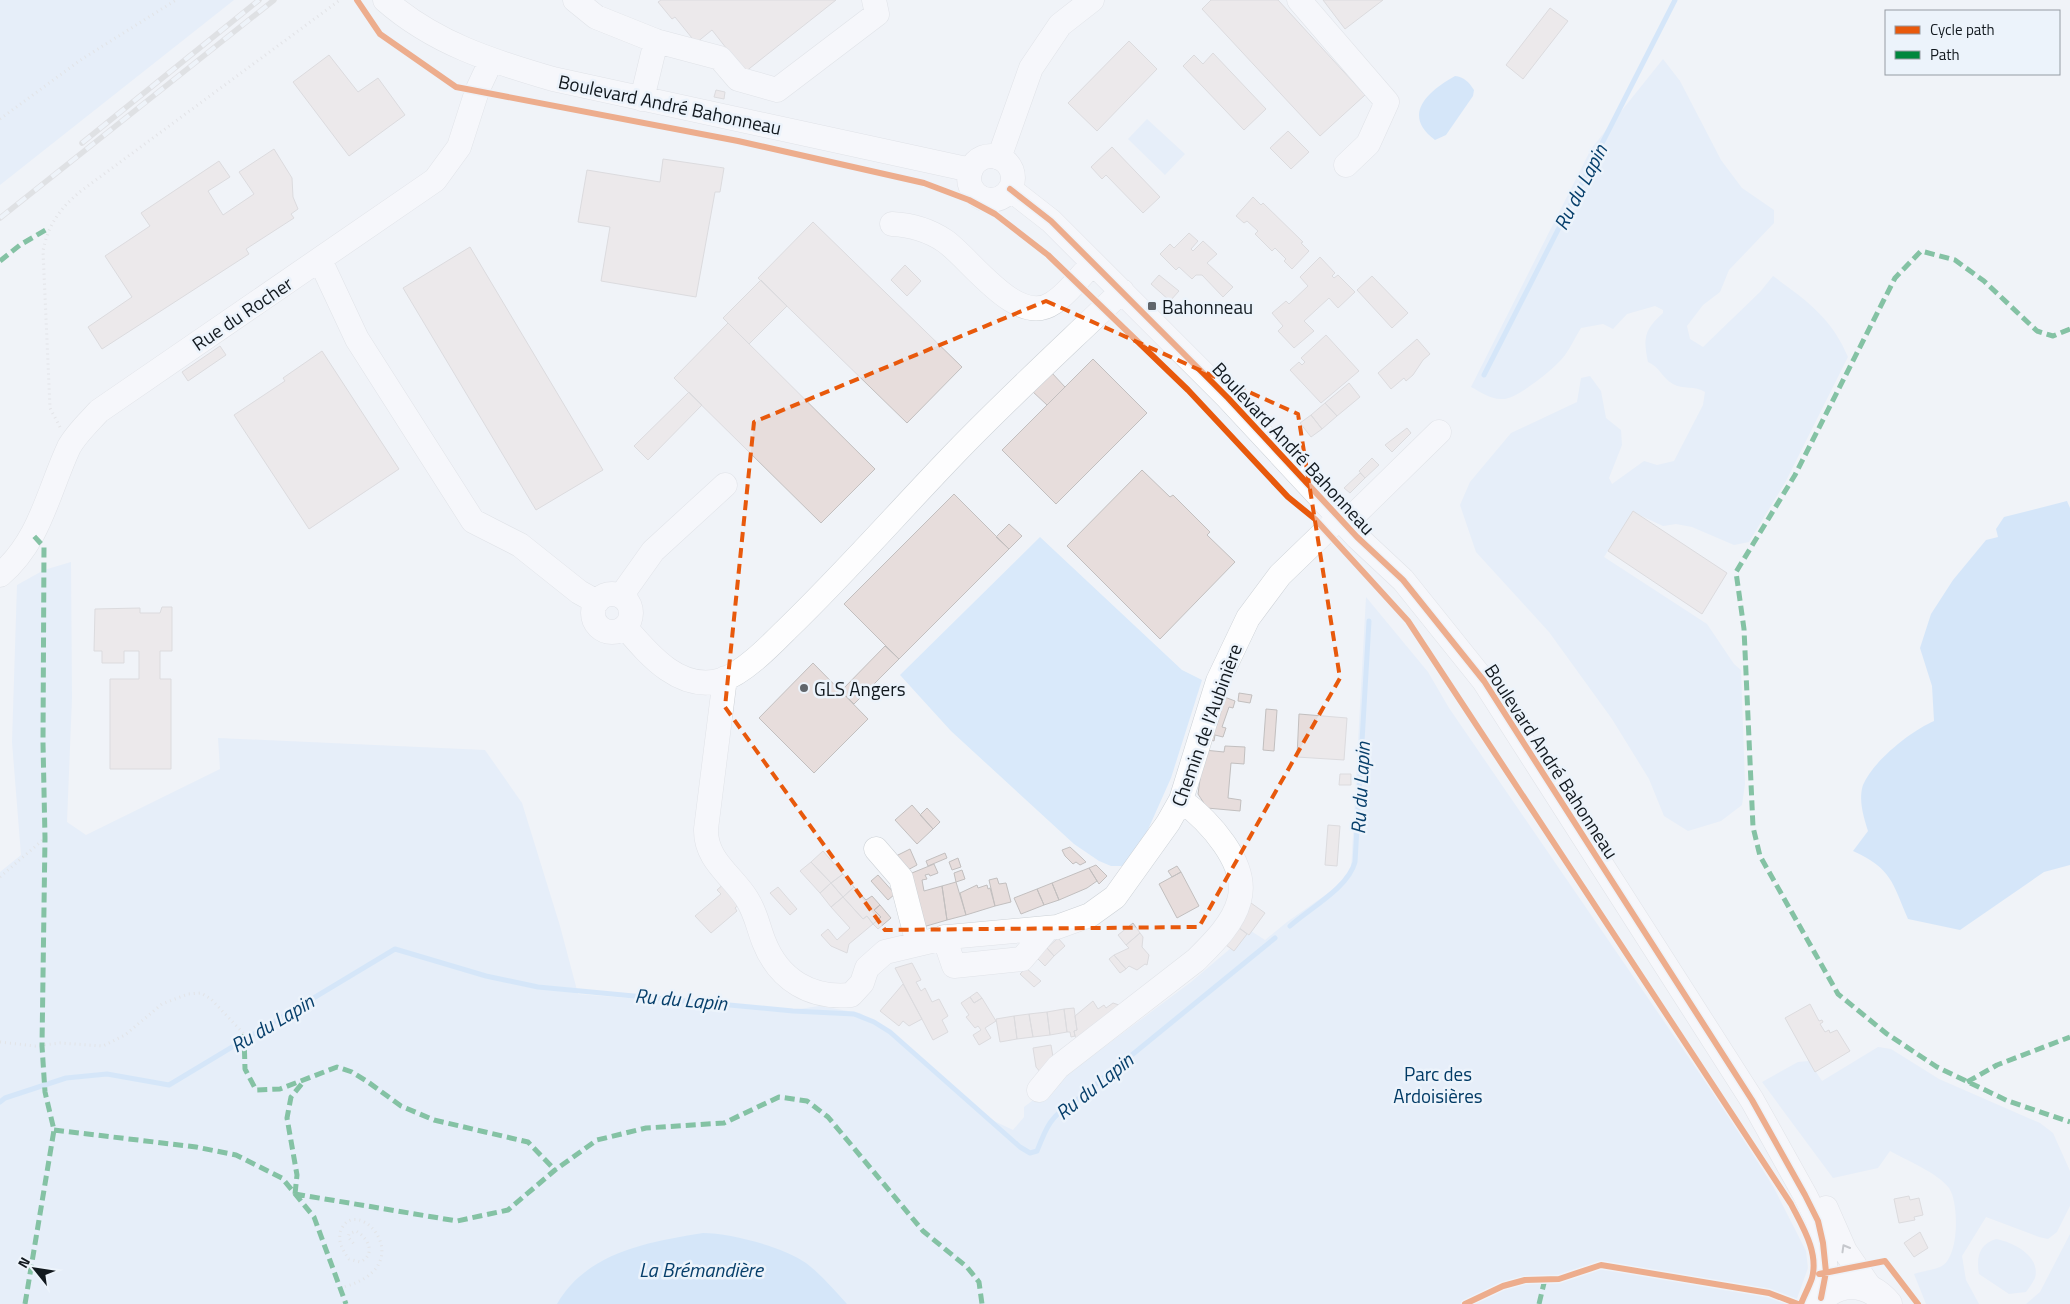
<svg xmlns="http://www.w3.org/2000/svg" width="2070" height="1304" font-family="'Titillium Web',sans-serif">
<rect width="100%" height="100%" fill="#f0f3f8"/>
<path fill="#d9e9fa" d="M0,0H234L0,185Z
M1663,59L1680,81L1721,160L1742,188L1774,210V223L1729,270L1720,292L1703,305L1687,326L1690,339L1703,347L1760,292L1773,276C1806,300 1832,318 1848,357L1786,481L1749,542L1734,545L1692,527L1676,524L1663,526L1633,512L1604,557L1707,624L1734,664L1741,670L1745,784L1742,805L1721,821L1688,831L1664,816L1649,779L1612,719L1549,632L1476,552L1460,505L1470,482L1511,433L1577,402L1581,378L1590,376L1601,391L1606,418L1621,430L1622,445L1609,478L1612,484L1644,461L1657,465L1674,461L1703,405L1705,392C1695,385 1683,390 1673,384C1662,378 1660,367 1648,362C1643,338 1644,330 1663,313V310L1655,306L1627,314L1613,329L1603,324L1581,328C1575,337 1571,347 1565,355C1557,367 1517,399 1503,399C1491,400 1481,392 1471,387L1591,149Z
M1147,119L1185,154L1165,175L1128,139Z
M1040,537L1182,670L1202,680L1171,778L1142,843L1123,866H1111L1099,861L1074,844L951,731L900,675Z
M71,562L72,698L67,822L86,835L220,769L218,738L485,750L522,803L560,926L578,994L797,1012L800,1009L819,1006L860,1013L882,1027L994,1121L1013,1130L1024,1117V1107L1191,982L1251,931L1265,940L1287,922L1344,882L1351,871L1366,597L1428,672L1449,708L1733,1122L1774,1188L1806,1251L1808,1268L1795,1304H0V872L21,855L12,742L17,585L44,570Z
M1878,1047L1891,1049L1939,1079L2040,1123L2053,1133L2070,1171V1206L2057,1232L2048,1239L2039,1237L1986,1217L1962,1256L1966,1280L1979,1304H1926L1914,1274C1923,1271 1933,1270 1940,1267C1960,1259 1959,1202 1949,1188C1938,1173 1906,1160 1890,1151L1878,1168L1833,1178L1762,1082L1798,1062L1809,1061L1822,1081Z
M2070,1234V1304H2026L2040,1292Z
M1996,1239C2013,1242 2041,1256 2035,1278C2033,1282 2029,1288 2026,1292L2009,1294L1979,1274C1976,1258 1979,1244 1996,1239Z"/>
<path fill="#b4d8fb" d="M1455,76C1464,77 1469,82 1474,90L1473,96L1446,135L1435,140C1401,115 1428,91 1455,76Z
M2067,501L2070,508V865L2044,872L1960,930L1908,919C1892,882 1892,869 1853,851L1868,831C1864,818 1858,800 1863,785C1873,761 1911,731 1934,721L1932,686L1920,648L1931,614L1953,580L1986,540L1998,537L1996,529L2004,517Z
M703,1233C730,1233 784,1247 806,1263C822,1275 834,1290 847,1304H557C587,1252 648,1242 703,1233Z"/>
<g fill="none" stroke-linecap="round" stroke-linejoin="round">
<path stroke="#b4d8fb" stroke-width="5" d="M1484,375L1675,0
M1290,926C1310,908 1348,888 1355,862L1369,621
M0,1102L5,1098L66,1078L107,1074L169,1085L395,949L486,976L538,987L793,1011L854,1014L874,1022L890,1032L1020,1147L1030,1153L1037,1151C1046,1128 1051,1115 1073,1103L1275,938"/>
</g>
<path fill="#e7dddc" stroke="#c2bfbf" d="M661,0H836L745,72L712,30L696,43L675,17L672,19L658,2Z
M1211,0H1278L1365,95L1320,136L1202,9Z
M1323,0H1383L1345,29Z
M1550,8L1568,21L1523,79L1506,65Z
M1129,41L1157,69L1097,131L1068,103Z
M1213,53L1266,109L1244,130L1183,66L1194,55L1203,64Z
M329,55L358,92L378,78L405,115L349,156L293,82Z
M716,90L725,92L724,99L714,97Z
M1288,131L1309,152L1291,169L1270,148Z
M1112,147L1160,197L1143,213L1106,175L1102,179L1091,167Z
M274,149L292,178L293,197L298,209L291,214L294,218L246,249L249,254L102,349L88,327L132,297L105,256L150,226L141,213L219,161L230,177L208,191L223,215L254,194L239,172Z
M663,159L724,168L720,192H715L696,297L601,281L610,227L578,222L587,170L660,182Z
M1253,197L1261,205L1263,203L1303,242L1301,243L1309,251L1292,269L1284,261L1286,259L1275,248L1272,251L1255,234L1258,231L1247,221L1244,223L1236,216Z
M813,222L962,367L907,423L758,278Z
M1189,233L1198,241L1191,249L1193,251L1203,241L1217,254L1207,263L1233,287L1223,297L1202,275H1196L1192,279L1179,267L1176,270L1160,254L1170,244L1174,248Z
M470,247L603,470L536,510L403,288Z
M1320,257L1335,273L1332,276L1334,278L1338,275L1355,292L1338,308L1329,298L1304,321L1314,331L1294,348L1278,331L1283,326L1272,313L1286,301L1289,304L1308,286L1300,277Z
M905,265L921,281L907,296L891,280Z
M1159,275L1179,291L1170,301L1151,284Z
M1372,276L1408,313L1392,328L1357,290Z
M761,280L787,306L749,344L723,318Z
M728,323L875,469L821,523L674,378Z
M1326,335L1359,371L1321,403L1290,370L1299,362L1302,365L1305,362L1301,358Z
M1417,339L1430,354L1423,360L1413,375L1406,381L1404,378L1391,389L1378,373Z
M220,346L226,355L188,381L182,372Z
M322,351L399,469L309,529L234,415L285,381L283,378Z
M1093,359L1147,413L1056,504L1002,450Z
M1051,372L1065,387L1047,405L1032,391Z
M1349,383L1360,397L1337,416L1325,403Z
M689,392L702,405L648,460L634,446Z
M1325,403L1337,416L1322,429L1311,415Z
M1311,415L1322,429L1311,437L1300,423Z
M1407,428L1411,433L1392,452L1385,445Z
M1372,458L1379,465L1365,478L1359,471Z
M1142,470L1170,497L1173,495L1210,532L1207,535L1235,562L1160,639L1067,546Z
M1360,473L1365,478L1350,493L1344,488Z
M954,494L1009,549L899,659L844,604Z
M1633,511L1727,573L1702,614L1608,551Z
M1009,524L1022,536L1009,549L996,537Z
M162,607H172V651H160V679H171V769H110V679H139V651H124V663H102V651H94L95,609L140,608V613H160Z
M885,646L899,659L854,704L841,691Z
M813,663L868,719L814,773L759,718Z
M1239,693L1252,695L1250,703L1238,701Z
M1222,696L1235,701L1233,708L1229,707L1222,727L1226,728L1223,737L1215,735L1214,741L1208,739Z
M1266,709L1277,710L1274,751L1263,750Z
M1299,714L1347,718L1344,760L1297,757Z
M1225,746L1245,747L1244,764L1231,763L1228,798L1241,800L1240,811L1207,808L1198,794L1204,750L1224,752Z
M1340,774H1351V785H1339Z
M912,805L933,829L917,844L895,820Z
M927,808L940,822L933,829L920,815Z
M1328,825L1340,826L1337,866L1325,865Z
M1070,847L1083,859L1086,862L1080,865L1076,862L1073,864L1065,856L1062,850Z
M910,849L917,865L904,872L892,858Z
M823,851L843,874L831,883L811,862Z
M945,853L947,858L928,866L926,861Z
M958,858L961,867L952,870L949,862Z
M811,862L831,883L820,893L800,871Z
M934,864L938,873L930,876L929,874L925,875L927,879L922,880L924,891L942,886L947,920L923,927L907,875Z
M1096,865L1107,876L1099,884L1089,868Z
M1177,866L1181,872L1172,877L1168,871Z
M1089,868L1097,881L1087,888L1059,900L1052,883Z
M962,870L965,879L956,882L954,873Z
M1181,872L1199,906L1177,918L1159,884Z
M843,874L854,887L843,897L831,883Z
M878,875L895,894L888,900L871,881Z
M997,878L999,884L1006,883L1011,902L995,906L989,880Z
M726,882L743,901L735,908L737,911L711,933L695,916L721,894L717,890Z
M956,882L966,915L947,920L942,886Z
M831,883L843,897L831,907L820,893Z
M1052,883L1059,900L1044,905L1037,889Z
M977,885L978,888L987,885L988,889L990,888L995,906L966,915L960,893Z
M778,887L797,909L790,915L770,893Z
M854,887L866,900L872,896L880,905L874,910L881,917L873,924L867,916L863,919L843,897Z
M1037,889L1044,905L1021,914L1014,898Z
M843,897L863,919L867,916L873,924L849,944L847,953L831,946L821,935L828,929L837,940L850,928L831,907Z
M1251,903L1265,913L1249,935L1235,925Z
M880,905L891,918L878,929L873,924L881,917L874,910Z
M1133,923L1140,933L1126,945L1118,935Z
M1235,925L1247,934L1234,951L1222,942Z
M1140,933L1143,937L1142,947L1149,955L1147,965L1145,964L1137,970L1129,966L1126,969L1114,955L1129,948L1126,945Z
M1058,938L1065,946L1054,956L1047,948Z
M1047,948L1054,956L1045,966L1036,957Z
M1114,955L1126,969L1120,973L1109,959Z
M912,963L921,980L916,982L921,991L925,988L932,1002L939,999L948,1016L942,1020L948,1032L933,1040L895,968Z
M1026,968L1041,981L1034,987L1020,974Z
M903,984L922,1019L909,1026L903,1021L899,1026L880,1011Z
M977,992L982,998L974,1003L970,997Z
M970,997L974,1003L982,998L996,1021L985,1028L991,1038L979,1045L973,1035L981,1030L978,1026L975,1028L966,1017L969,1015L961,1003Z
M1093,1001L1098,1009L1104,1005L1106,1008L1113,1003L1128,1008L1080,1044L1075,1036L1074,1031L1077,1030L1075,1016Z
M1810,1004L1819,1021L1822,1020L1823,1022L1820,1024L1825,1032L1829,1030L1830,1033L1837,1030L1850,1051L1815,1072L1785,1018Z
M1074,1008L1077,1030L1074,1031L1075,1036L1071,1037L1070,1032H1067L1064,1009Z
M1064,1009L1067,1032L1050,1035L1047,1012Z
M1047,1012L1050,1035L1033,1037L1029,1014Z
M1029,1014L1033,1037L1017,1039L1014,1016Z
M1014,1016L1017,1039L1000,1042L996,1019Z
M1051,1045L1054,1063L1041,1073L1036,1067L1033,1048Z
M1909,1196L1910,1200L1919,1198L1923,1215L1914,1217L1915,1220L1899,1223L1894,1199Z
M1920,1232L1928,1248L1914,1257L1904,1243Z"/>
<g fill="none" stroke-linecap="round" stroke-linejoin="round">
<defs>
<path id="minor" d="M385,0C434,43 491,61 553,79L971,170
M575,0L596,17L656,41L720,58L738,79L777,90L877,14L874,0
M1299,0L1387,102L1368,144L1346,165
M642,99L656,41
M969 178a22 22 0 1 1 44 0a22 22 0 1 1-44 0Z
M999,158L1031,68L1060,25L1092,0
M1010,189L1051,221L1228,398L1357,537L1403,580L1484,681L1752,1100L1805,1195L1818,1221L1823,1243L1826,1272L1821,1298
M892,224C911,225 929,230 945,241C971,259 1017,328 1053,303C1068,294 1081,275 1093,263
M320,260L357,339L473,521L520,545L579,592L597,602
M1345,524L1439,432
M0,575C40,541 48,492 69,447C76,434 89,422 99,411L435,180L459,147L477,91L491,61
M593 613a19 19 0 1 1 38 0a19 19 0 1 1-38 0Z
M621,596L653,551L725,485
M626,628C649,655 681,693 722,680C744,673 771,645 787,629C846,572 900,510 957,451C1010,396 1067,344 1122,291
M725,678L706,829C705,860 732,875 747,899C756,913 758,927 764,942C779,980 811,999 851,995L862,983L867,968L885,952L948,937L1057,927L1090,915L1115,897L1168,823L1181,800L1218,681L1248,618L1280,575L1339,518
M876,849L901,878L918,944
M944,937L954,966L1022,959L1048,928
M1039,1090L1058,1067L1196,960C1212,944 1233,924 1239,901C1250,864 1208,820 1181,800
M1826,1208L1845,1251L1871,1289"/>
<path id="major" d="M1817,1304C1836,1278 1868,1280 1888,1304"/>
</defs>
<use href="#minor" stroke="#ccd1d6" stroke-width="25"/>
<use href="#major" stroke="#ccd1d6" stroke-width="29"/>
<path stroke="#d1d2d3" stroke-width="3" stroke-dasharray="1 4" stroke-linecap="butt" d="M0,119L82,59L176,0
M60,427L50,408L43,251C48,225 60,208 81,191L340,0
M0,877L45,838
M0,1042L35,1046L60,1043L103,1046L125,1035L162,1004L188,994L201,993L211,999L244,1034
M340,1288C425,1267 357,1192 341,1230C337,1241 343,1251 349,1259L360,1262C376,1255 369,1238 356,1231L349,1234L348,1237L355,1245"/>
<use href="#minor" stroke="#fdfdfe" stroke-width="24"/>
<use href="#major" stroke="#fdfdfe" stroke-width="28"/>
<defs>
<path id="rail" d="M82,143L259,0
M0,218L274,0"/>
</defs>
<use href="#rail" stroke="#cbcccd" stroke-width="5.5"/>
<use href="#rail" stroke="#ecf3fb" stroke-width="4" stroke-dasharray="11" stroke-linecap="butt"/>
<path stroke="#00873e" stroke-width="5" stroke-dasharray="10 5" stroke-linecap="butt" d="M0,261L20,245L49,228
M2070,329L2053,336L2037,331L1984,281L1955,260L1921,251L1895,278L1795,475L1736,572L1744,629L1753,827L1760,856L1838,994L1887,1034L1937,1067L2008,1101L2070,1122
M244,1034L245,1069L256,1090L280,1089L337,1067L352,1072L368,1082L401,1106L434,1120L528,1142L555,1170
M1967,1082L1997,1065L2070,1037
M54,1130L196,1147L236,1155L282,1178L314,1217L346,1304
M295,1194L457,1221L508,1210L555,1170L597,1140L646,1128L724,1123L779,1097L807,1101L828,1117L923,1231L967,1267L979,1282L982,1304
M295,1194L297,1175L287,1118L291,1097L304,1081
M25,1304L54,1130L45,1092L42,1046L45,838L43,743L44,547L33,535
M1539,1304L1545,1279"/>
<defs>
<path id="cycleway" d="M357,0L380,34L456,87L738,141L924,183L969,200L995,214L1048,255L1188,390L1288,497L1315,519L1408,621L1791,1204C1802,1226 1819,1252 1812,1278C1809,1287 1804,1296 1801,1304
M1010,189L1051,221L1228,398L1357,537L1403,580L1484,681L1752,1100L1805,1195L1818,1221L1823,1243L1826,1272L1821,1298
M1819,1274L1885,1261L1918,1304
M1465,1304L1503,1286L1525,1280L1559,1279L1601,1265L1769,1293L1798,1304"/>
</defs>
<use href="#cycleway" stroke="#ecf3fb" stroke-width="9"/>
<use href="#cycleway" stroke="#e8590c" stroke-width="6"/>
</g>
<defs><path id="oneway-chevron" d="M-2-3.5L2.5 0L-2 3.5" fill="none" stroke-width="1.6" stroke-linecap="round" stroke-linejoin="round" transform="scale(1.25)"/></defs>
<use stroke="#93969a" href="#oneway-chevron" transform="translate(1845 1248) rotate(-120)"/>
<path d="M0 0H2070V1304H0ZM1046,301L1298,414L1340,678L1199,927L885,930L725,707L754,422Z" fill="#f0f3f8" fill-opacity=".55" fill-rule="evenodd"/>
<path fill="none" stroke="#e8590c" stroke-width="4" stroke-dasharray="10 6" stroke-linejoin="round" d="M1046,301L1298,414L1340,678L1199,927L885,930L725,707L754,422Z"/>
<g fill="#60656b" stroke="#ecf3fb" stroke-width="2">
<rect x="1147" y="301" width="10" height="10" rx="2.5"/>
<circle cx="804" cy="688" r="5"/>
</g>
<g text-anchor="middle" dominant-baseline="central" stroke-width="5" stroke-linejoin="round" paint-order="stroke">
<g font-size="19" fill="#12191f" stroke="#ecf3fb">
<text transform="translate(670 104) rotate(12)">Boulevard André Bahonneau</text>
<text transform="translate(242 313) rotate(-34)">Rue du Rocher</text>
<text transform="translate(1294 448) rotate(47)">Boulevard André Bahonneau</text>
<text transform="translate(1206 725) rotate(-70)">Chemin de l'Aubinière</text>
<text transform="translate(1552 761) rotate(57)">Boulevard André Bahonneau</text>
</g>
<g font-size="19" fill="#12191f" stroke="#ecf3fb" text-anchor="start">
<text x="1162" y="306">Bahonneau</text>
<text x="814" y="688">GLS Angers</text>
</g>
<g font-size="19" fill="#013a65" stroke="#ecf3fb">
<text x="1438" y="1073">Parc des<tspan x="1438" dy="22">Ardoisières</tspan></text>
</g>
<g font-size="20" font-style="italic" fill="#073f6b" stroke="#ecf3fb">
<text transform="translate(1580 187) rotate(-63)">Ru du Lapin</text>
<text transform="translate(1360 788) rotate(-87)">Ru du Lapin</text>
<text transform="translate(681 999) rotate(5)">Ru du Lapin</text>
<text transform="translate(272 1023) rotate(-31)">Ru du Lapin</text>
<text transform="translate(1094 1086) rotate(-39)">Ru du Lapin</text>
<text x="701" y="1269">La Brémandière</text>
</g>
</g>
<rect x="1885" y="10" width="175" height="65" fill="#ecf3fb" stroke="#959ca3"/>
<rect x="1895" y="26" width="25" height="8" fill="#e8590c" stroke="#959ca3"/>
<text x="1930" y="35" font-size="15" fill="#12191f">Cycle path</text>
<rect x="1895" y="51" width="25" height="8" fill="#00873e" stroke="#959ca3"/>
<text x="1930" y="60" font-size="15" fill="#12191f">Path</text>
<g transform="translate(35 1269) rotate(300)" stroke="#ecf3fb" stroke-width="4" paint-order="stroke">
<path d="M0-4L9 19L0 12L-9 19Z" fill="#12191f"/>
<text y="-8" font-size="14" font-weight="bold" text-anchor="middle" fill="#12191f">N</text>
</g>
</svg>
